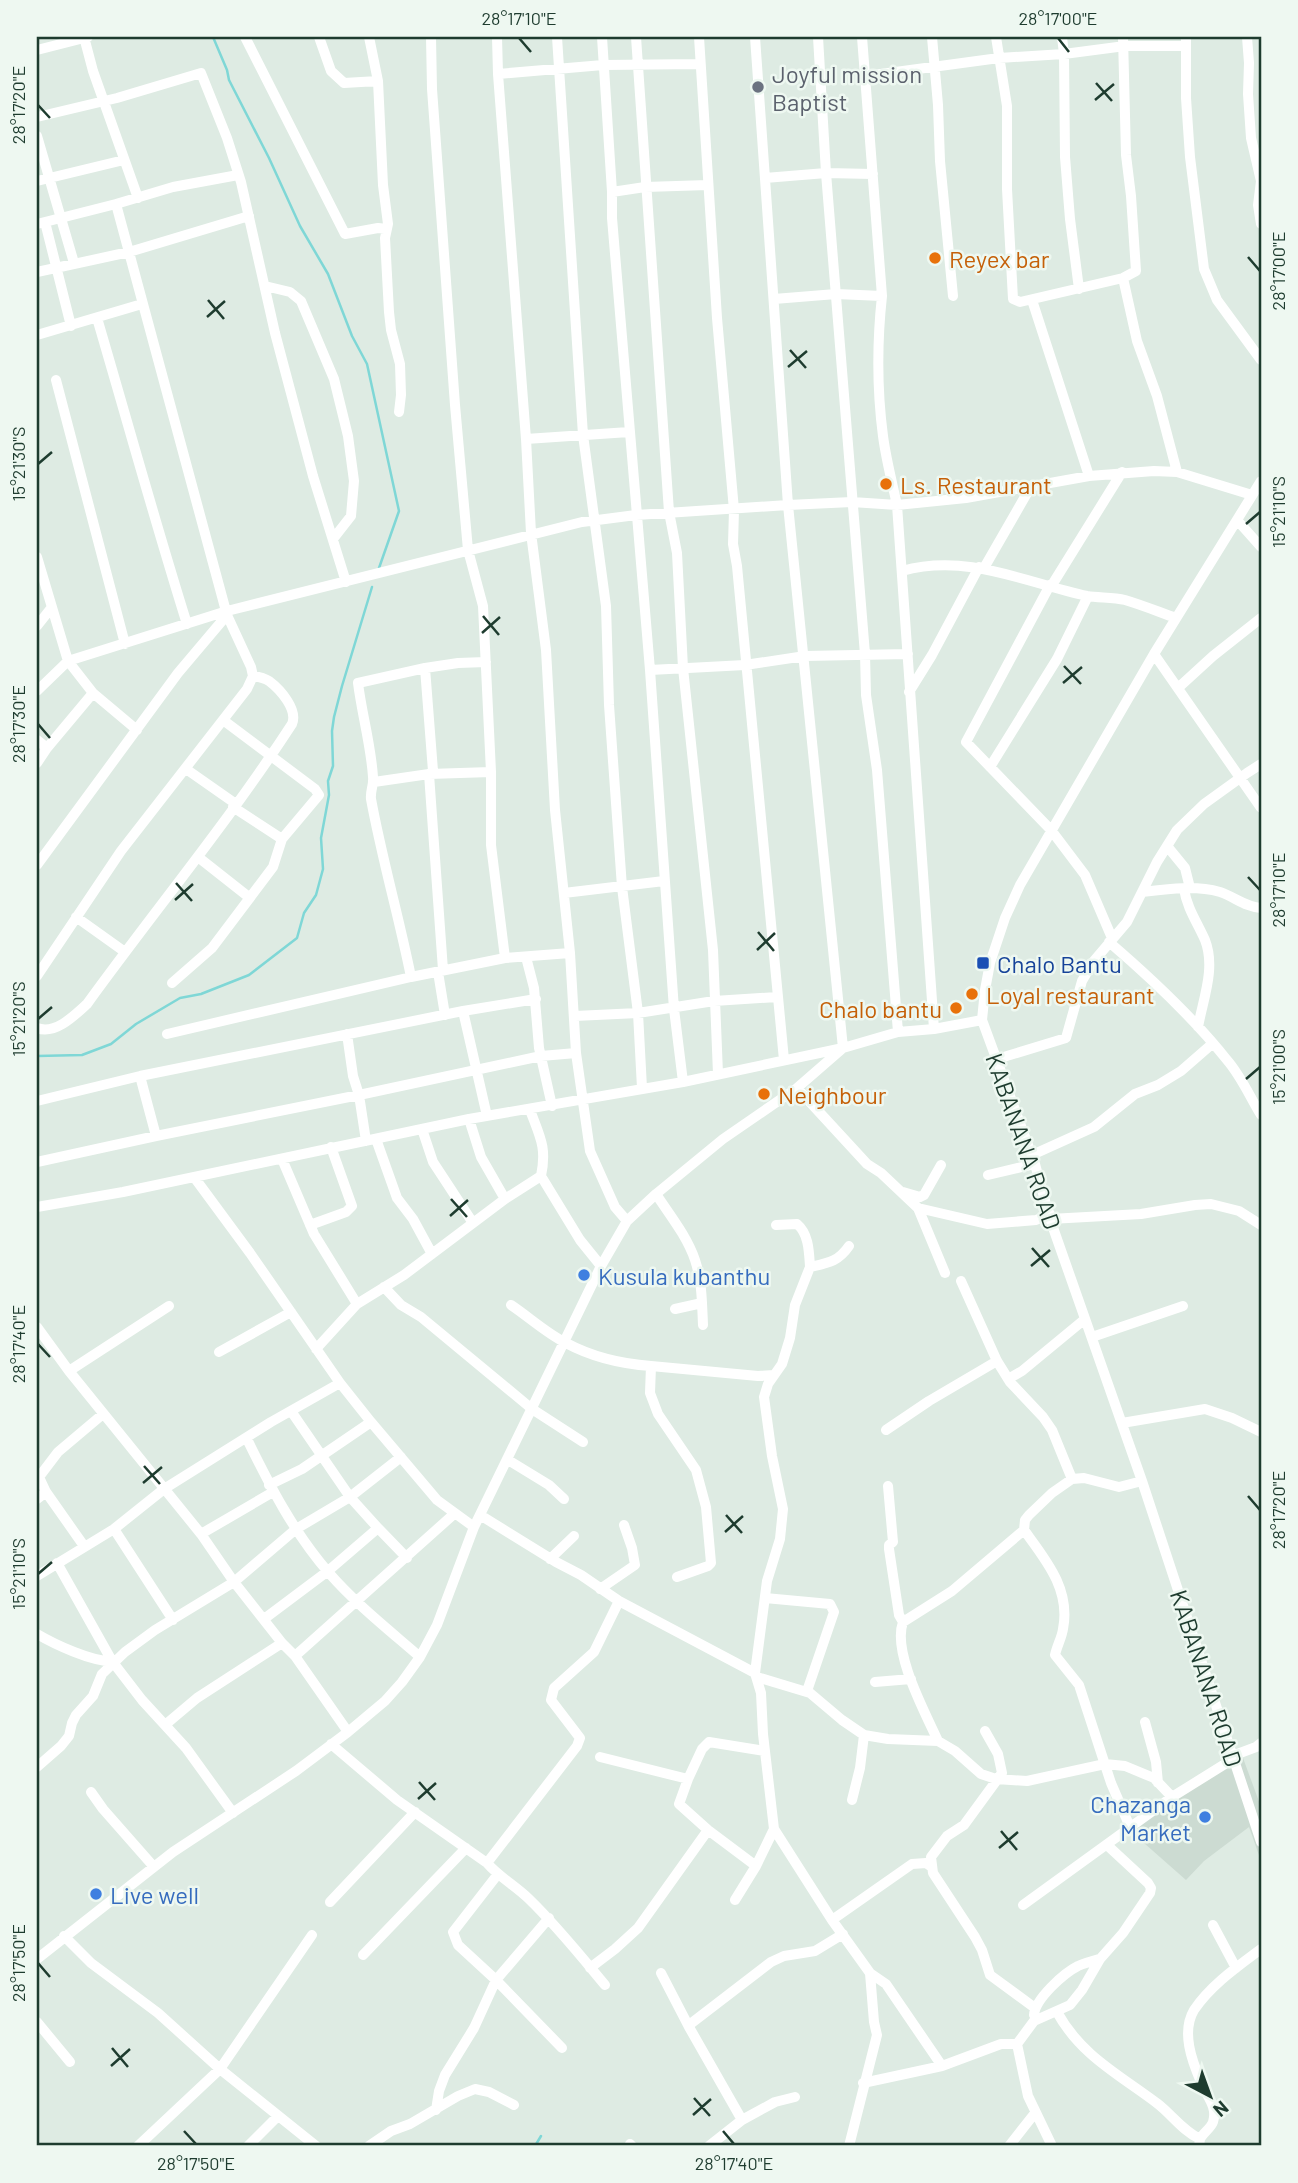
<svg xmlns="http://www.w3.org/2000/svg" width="1298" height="2183" font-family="Barlow,sans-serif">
<rect width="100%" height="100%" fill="#deebe3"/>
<path fill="#ccdbd2" d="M1243,1758L1261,1807V1861L1249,1827L1204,1861L1186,1880L1144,1843L1128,1832L1172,1799Z"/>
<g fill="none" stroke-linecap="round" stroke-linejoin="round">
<path stroke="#7fd7d6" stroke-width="2.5" d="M213,37L227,70L229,80L269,158L300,226L328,274L352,336L367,364L399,511L379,568
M37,1056L82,1055L111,1044L136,1024L180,998L201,994L249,975L297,938L304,913L316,895L323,869L321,838L329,795L328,781L333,766L332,731L334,717L342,686L372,587
M535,2146L541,2136"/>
<path stroke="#fff" stroke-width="10" d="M84,37L93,71L138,198
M245,37L345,234L378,228L387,229
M319,37L331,71L344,83L378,81
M369,37L378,81L383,185L388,224L385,238L389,312L391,330L400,364L401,395L399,412
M497,37L498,74L526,439L531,533L546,650L555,810L570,953L576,1053L590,1151L615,1207L627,1221
M557,37L583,435L606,606L609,705L622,887L638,1013L642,1088
M602,37L612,192V218L650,670L674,1009L683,1082
M636,37L669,512L677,553L683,668L713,950L718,1074
M699,37L717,318L734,510L733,544L737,566L784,1060
M818,37L826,173L865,654L866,695L877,770L898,1032
M862,37L882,296C877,342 877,390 883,436C886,459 892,482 897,505L934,1029
M932,37L938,105L940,161L953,296
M996,37L1007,106V189L1013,299L1020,302L1123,278L1136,271L1131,196L1126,155L1123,37
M1062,37L1064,54L1065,157L1070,219L1079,289
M1186,37V98L1190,157L1204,269L1217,300L1261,360
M1247,37L1249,63L1248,94L1251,138L1261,181L1258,205L1261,224
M37,50L88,37
M498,74L603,65L700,64
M866,76L999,58L1064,54L1125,46H1185
M37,117L117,98L201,73L227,138L241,182L275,333L313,476L346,582
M37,136L74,263
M765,178L826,173L873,174
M37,181L124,160
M612,192L645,187L708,185
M116,204L173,187L238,175
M45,222L71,326
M37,224L116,204L227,615L251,667L253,676L247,689L121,851L37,976
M37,272L129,252L249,216
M1123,278L1137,341L1157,396L1177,472
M265,286L290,292L301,301L334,379L348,436L354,481L351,516L333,539
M774,299L836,294L882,296
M1032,300L1089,476
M97,318C127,420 155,522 187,624
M37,335L142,304
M56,380L125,644
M526,439L629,432
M1261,481L1154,654L1020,885L1005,918L990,963L985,990L982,1020L1035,1164L1050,1219L1142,1481L1261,1842
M1237,520L1261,547
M37,557L68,661L93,693L137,730
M984,568L1030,488
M902,571C967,553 1024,582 1087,596C1099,598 1113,597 1125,600C1142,605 1159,612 1176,618
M1050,585L966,742L1051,830L1085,875L1112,938
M1052,585L1122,472
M37,626L52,607
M1154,654L1261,808
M425,668L458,663L486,662
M650,670L745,665L805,656L908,654
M1178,688L1213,656L1261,618
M37,691L68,661L227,611L582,522L636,515L788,505L852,502L897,505L966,498L1089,476L1154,471L1177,472L1252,495
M909,692L932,655L979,567
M37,740L47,748L37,763
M47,748L93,693
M990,767L1057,659L1088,596
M186,769L236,804
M374,782L429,774L491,772
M233,807L282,839
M1167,846L1185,868L1190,888
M198,857L250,898
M37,865L178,673L227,615
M1184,889C1187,908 1197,922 1205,940C1216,968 1203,999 1198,1027
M1142,892C1167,889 1195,885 1220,892C1235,897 1245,907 1261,908
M564,893L664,881
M76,917L125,952
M1109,942C1151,978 1192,1016 1227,1060C1241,1076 1250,1097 1261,1115
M526,957L534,988L539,1048L552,1106
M505,958L570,953
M438,972L445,1015
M411,977C399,917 382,859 371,799C370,791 374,785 373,777C371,745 362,715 358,683L425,668L433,771L429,774L443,970
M172,983L212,948L273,867L282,839L319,795L315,789L223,720
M463,1011L487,1116
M575,1016L638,1013L714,1001L777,997
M37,1028C55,1035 74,1016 87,1004C155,910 229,821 292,724C298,710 281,690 269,681C264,678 259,677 253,676
M167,1034L411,977L505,958L491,845V772L483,606L468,550L455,405L432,89L431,37
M347,1034L353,1076L359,1095L541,1056L576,1053
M997,1059L1066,1038L1082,981L1093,962L1127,922L1157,862L1177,830L1204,804L1247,773L1261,764
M140,1076L156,1136L359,1095L366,1141
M797,1088L867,1164L881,1173L918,1208L987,1224L1036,1220L1050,1214
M37,1101L140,1076L463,1011L536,999
M530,1110C540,1137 547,1147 541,1176
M469,1119L481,1157L505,1199
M422,1129L433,1162L473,1223
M376,1139L397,1198L413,1219L432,1254
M1032,1155L1094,1127L1135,1094L1158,1085L1181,1071L1212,1044
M282,1159L314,1234L357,1304L404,1275L505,1199L541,1176L580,1240L601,1266
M37,1162L156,1136
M988,1175L1035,1164
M194,1177L250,1253L340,1383L371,1422L437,1500L474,1527
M903,1192L920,1197L924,1195L941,1165
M656,1194C669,1214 687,1236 695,1260C702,1281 702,1303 703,1325
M37,1207L123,1192L469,1119L683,1082L843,1048L788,505L755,37
M918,1208L945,1273
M1050,1219L1141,1214L1195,1205L1211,1204L1239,1211L1261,1225
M310,1225L346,1212L352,1206L331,1147
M776,1225L797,1224C809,1234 809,1252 810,1267
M961,1281L997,1361L1010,1382L1043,1417L1052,1430L1072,1479
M384,1287L401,1305L421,1317L532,1409L583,1442
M511,1305C529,1317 546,1333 566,1343C592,1357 623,1364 651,1366L650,1393L658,1414L696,1470L706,1507L711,1563L708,1566L677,1577
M675,1309L702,1303
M37,1327L69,1371L201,1534L234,1582L282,1643L295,1656L348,1732
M1092,1337L1183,1306
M316,1349L357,1304
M219,1352L291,1312
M651,1366L758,1376L774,1375
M69,1371L169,1306
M1008,1379L1022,1371L1085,1319
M1122,1423L1205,1409L1232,1418L1261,1432
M886,1430L929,1401L997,1361
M247,1439C270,1486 294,1533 329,1573C356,1604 389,1630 420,1657
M508,1460L549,1485L564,1499
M269,1485L302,1469L371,1422
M888,1486L893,1542L889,1545V1549L899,1615L903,1622
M37,1499L46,1492
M480,1515L556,1562L581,1575L619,1601L755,1673
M378,1528L407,1558
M114,1529L173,1620
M1024,1530C1045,1559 1071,1589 1063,1629C1062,1637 1057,1646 1055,1655L1079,1685L1111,1783L1130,1827
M201,1534L273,1492
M84,1546L46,1492L39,1477L58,1452L103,1414
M550,1559L574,1536
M57,1563L112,1661L142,1700L186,1748L233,1813
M37,1576L114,1529L164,1489L271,1422L340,1383
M600,1589L635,1565L632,1548L624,1525
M765,1598L830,1604L834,1612L807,1691
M264,1619L328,1571L378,1528L350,1497L291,1411
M37,1634C54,1644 92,1662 112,1661
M295,1656L454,1514
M757,1677L810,1693L842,1720L864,1735L888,1739L938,1741L955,1751L981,1774L996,1779L1027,1781L1105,1764L1125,1766L1154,1778L1172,1797
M875,1682L911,1679
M1145,1722L1156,1762L1158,1783
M165,1725L197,1698L282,1643
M985,1731L998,1754L1002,1773L964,1825L947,1836L931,1857L933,1873L975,1937L982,1950L990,1975L1035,2008
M938,1741C925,1712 892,1652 903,1622L952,1591L1024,1530L1025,1520L1029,1515L1052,1493L1072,1479L1084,1478L1119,1487L1142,1481
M331,1744L397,1800L487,1863C499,1877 516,1886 529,1899C556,1925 580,1955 605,1985
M1232,1756L1256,1747L1261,1743
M600,1757L688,1779L702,1749L709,1742L765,1751
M37,1767L61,1746L69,1736L72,1723L76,1715L93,1696L102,1674L125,1652L155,1630L234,1582L296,1529L350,1497L401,1457
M688,1779L679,1804L708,1830L756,1866
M91,1792L103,1809L154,1867
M852,1800L860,1768L864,1735
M487,1863L577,1746L580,1738L551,1700L554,1688L594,1652L619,1601
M498,1874L453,1932L458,1945L496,1980L549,1918
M735,1900L756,1866L774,1829
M330,1902L415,1812
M1023,1905L1172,1797L1233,1759
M832,1920L912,1864L926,1863L932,1867
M1213,1925L1236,1968
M64,1936L91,1963L158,2013L220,2069L316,2146
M363,1955L466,1848
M37,1959L173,1852L296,1771L348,1732L385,1701L402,1682L420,1657L437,1625L474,1527L601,1266L627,1221L656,1194L723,1139L797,1088L843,1048L898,1032L934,1029L982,1020
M590,1968L615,1949L638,1928L708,1830
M661,1973L689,2027L742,2120L709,2146
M870,1973L886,1984L942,2066L1001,2044H1017L1028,2096L1052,2146
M1057,2012C1081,2056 1120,2075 1158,2104C1172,2115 1183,2131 1200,2139L1199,2146
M1034,2015C1035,1999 1064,1973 1078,1966C1085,1963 1092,1961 1099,1959
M37,2022L70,2062
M689,2025L771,1962L784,1956L815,1951L843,1934
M1017,2044L1034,2021L1070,2005L1082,1990L1100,1959L1123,1933L1150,1893L1151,1888L1148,1883L1107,1845
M863,2083L942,2066
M436,2110L439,2091L445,2075L474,2028L496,1980L562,2048
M742,2120L775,2102L795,2097
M1200,2139C1203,2133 1211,2128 1213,2122C1218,2106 1206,2096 1201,2082C1192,2061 1181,2032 1194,2010C1211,1985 1237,1967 1261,1949
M630,2144L632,2146
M138,2146L220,2069L312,1935
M248,2146L277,2117
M369,2146L391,2131L410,2124L458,2096L475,2089L489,2092L514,2105
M849,2146L877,2035L874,2022L870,1973L832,1920L774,1829L763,1734L761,1693L755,1673L767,1581L780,1539L783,1509L772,1456L764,1397L768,1384L782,1364L790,1338L795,1305L810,1267C828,1263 838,1262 849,1246
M1009,2146L1035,2113"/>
</g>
<path fill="none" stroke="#1e3c2f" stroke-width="2.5" d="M519,38L531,52M1058,38L1069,52M1096,83L1112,101M1095,100L1114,84M38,105L50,118M1248,257L1260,271M208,300L224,319M207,317L225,301M790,350L806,368M788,367L807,351M38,464L52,452M1246,524L1260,512M483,616L499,635M482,633L500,617M1064,666L1081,684M1063,683L1082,667M38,724L50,738M1248,877L1260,890M176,883L192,901M175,900L193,884M758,932L774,951M757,950L775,933M38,1019L52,1007M1246,1079L1260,1067M451,1199L467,1217M450,1216L468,1200M1032,1248L1049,1267M1031,1266L1050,1250M38,1344L50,1357M144,1466L160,1484M143,1483L162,1467M1248,1496L1260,1510M726,1515L742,1533M725,1532L743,1516M38,1574L52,1562M419,1782L435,1800M418,1799L436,1783M1001,1831L1017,1850M999,1848L1018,1832M38,1963L50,1977M112,2048L128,2067M111,2066L130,2049M694,2098L710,2116M693,2115L711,2099M184,2131L196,2144M723,2131L734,2144"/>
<circle fill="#6b7280" stroke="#eef8f1" stroke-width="2.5" cx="758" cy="87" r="7"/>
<g fill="#e8710a" stroke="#eef8f1" stroke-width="2.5">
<circle cx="935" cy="258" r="7"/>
<circle cx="886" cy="484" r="7"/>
<circle cx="972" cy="994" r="7"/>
<circle cx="956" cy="1008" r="7"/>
<circle cx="764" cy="1094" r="7"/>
</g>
<rect fill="#1a4fb4" stroke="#eef8f1" stroke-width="2.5" x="976" y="956" width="14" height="14" rx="3.5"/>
<g fill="#3f7fe0" stroke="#eef8f1" stroke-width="2.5">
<circle cx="584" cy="1275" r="7"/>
<circle cx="1205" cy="1817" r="7"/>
<circle cx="96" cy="1894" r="7"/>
</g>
<g text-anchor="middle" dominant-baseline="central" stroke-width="5" stroke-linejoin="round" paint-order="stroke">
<g font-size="24" fill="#5b616d" stroke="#eef8f1" text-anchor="start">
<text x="772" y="73">Joyful mission<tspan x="772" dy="28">Baptist</tspan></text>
</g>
<g font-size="24" fill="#c56008" stroke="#eef8f1" text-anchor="start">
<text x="949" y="258">Reyex bar</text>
<text x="900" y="484">Ls. Restaurant</text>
<text x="986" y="994">Loyal restaurant</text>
<text x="942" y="1008" text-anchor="end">Chalo bantu</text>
<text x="778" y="1094">Neighbour</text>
</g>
<g font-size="24" fill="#164399" stroke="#eef8f1" text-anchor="start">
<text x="997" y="963">Chalo Bantu</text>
</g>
<g font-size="24" fill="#1e3c2f" stroke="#eef8f1">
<text transform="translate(1024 1141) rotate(71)">KABANANA ROAD</text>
<text transform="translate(1207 1678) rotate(72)">KABANANA ROAD</text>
</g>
<g font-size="24" fill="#366cbe" stroke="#eef8f1" text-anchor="start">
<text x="598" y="1275">Kusula kubanthu</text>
<text x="1191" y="1803" text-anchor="end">Chazanga<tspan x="1191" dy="28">Market</tspan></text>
<text x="110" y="1894">Live well</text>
</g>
</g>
<rect width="1298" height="2183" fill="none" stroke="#eef8f1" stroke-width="77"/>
<g transform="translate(1210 2096) rotate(139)" stroke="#eef8f1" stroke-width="5" paint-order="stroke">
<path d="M0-5L12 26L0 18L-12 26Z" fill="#1e3c2f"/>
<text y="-10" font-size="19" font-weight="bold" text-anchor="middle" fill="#1e3c2f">N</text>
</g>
<rect x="38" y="38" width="1222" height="2106" fill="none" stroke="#1e3c2f" stroke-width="2.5"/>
<g font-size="18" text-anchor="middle" fill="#1e3c2f">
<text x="519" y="25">28°17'10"E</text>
<text x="1058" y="25">28°17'00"E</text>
<text transform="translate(19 105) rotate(-90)" y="6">28°17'20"E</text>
<text transform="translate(1279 271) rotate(-90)" y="6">28°17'00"E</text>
<text transform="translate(19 464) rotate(-90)" y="6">15°21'30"S</text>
<text transform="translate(1279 512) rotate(-90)" y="6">15°21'10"S</text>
<text transform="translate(19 724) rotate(-90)" y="6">28°17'30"E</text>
<text transform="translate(1279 890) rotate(-90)" y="6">28°17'10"E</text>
<text transform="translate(19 1019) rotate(-90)" y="6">15°21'20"S</text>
<text transform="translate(1279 1067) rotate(-90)" y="6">15°21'00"S</text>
<text transform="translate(19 1344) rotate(-90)" y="6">28°17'40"E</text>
<text transform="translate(1279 1510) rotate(-90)" y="6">28°17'20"E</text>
<text transform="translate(19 1574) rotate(-90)" y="6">15°21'10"S</text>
<text transform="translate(19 1963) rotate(-90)" y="6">28°17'50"E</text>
<text x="196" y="2170">28°17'50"E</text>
<text x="734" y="2170">28°17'40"E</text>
</g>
</svg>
